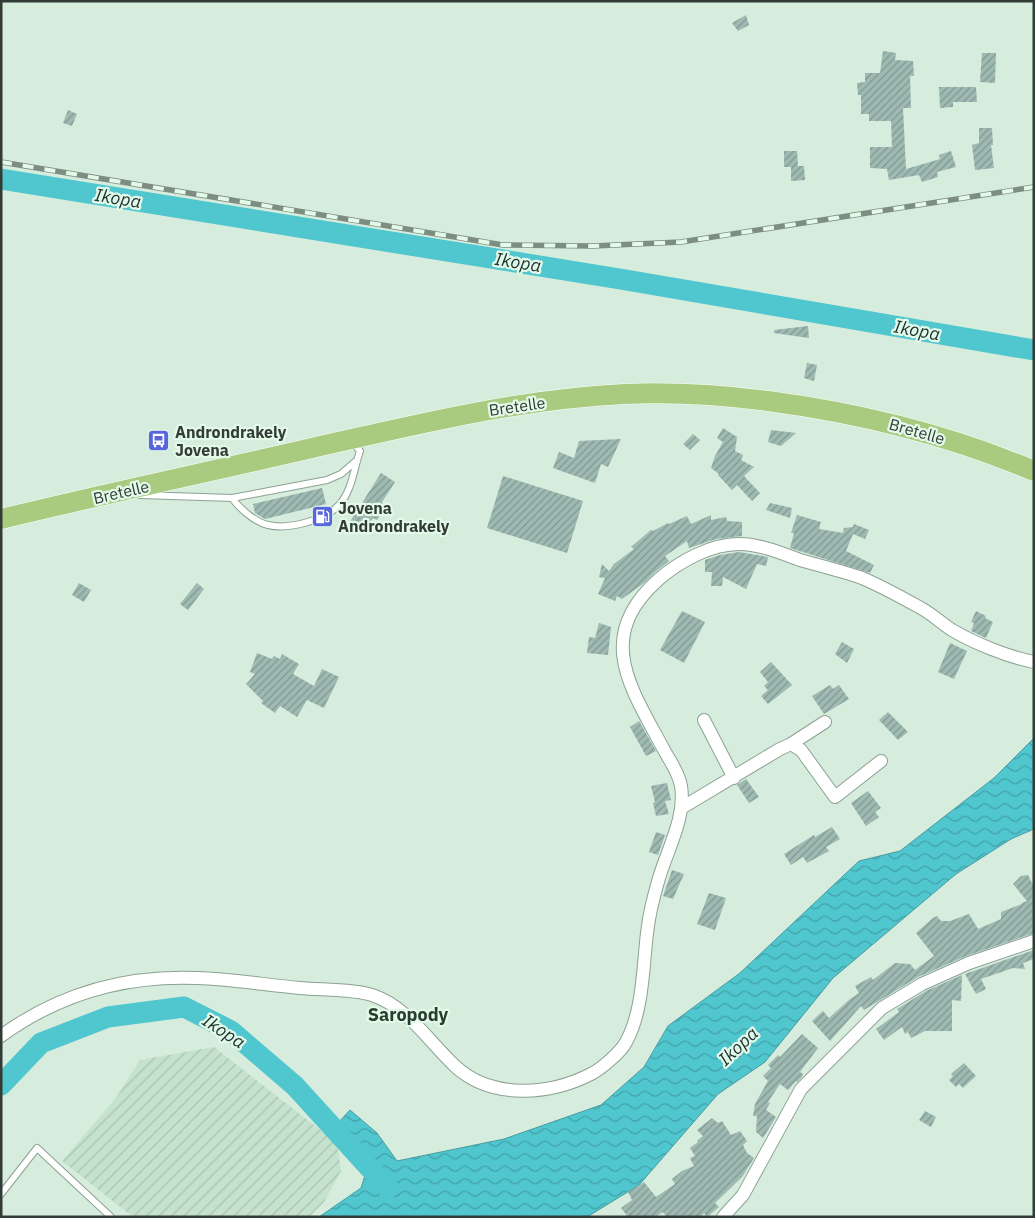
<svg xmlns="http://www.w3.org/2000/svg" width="1035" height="1218" font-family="'IBM Plex Sans',sans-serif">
<defs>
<pattern id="industrial-furrows" width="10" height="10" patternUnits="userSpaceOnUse" patternTransform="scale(1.25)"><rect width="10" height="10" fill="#c5e2ce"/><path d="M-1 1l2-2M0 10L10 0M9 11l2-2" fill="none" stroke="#aac3b2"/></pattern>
<pattern id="water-waves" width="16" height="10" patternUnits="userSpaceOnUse" patternTransform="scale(1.25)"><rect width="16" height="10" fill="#50c6cf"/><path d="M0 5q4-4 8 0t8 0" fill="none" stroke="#43a2a9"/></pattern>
<pattern id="building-hatch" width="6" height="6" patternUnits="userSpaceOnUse" patternTransform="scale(1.25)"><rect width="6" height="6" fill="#9ebab3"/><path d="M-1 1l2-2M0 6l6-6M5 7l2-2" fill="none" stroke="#819892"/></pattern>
</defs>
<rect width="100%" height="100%" fill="#d6ecdc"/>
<path fill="url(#industrial-furrows)" d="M214,1047L337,1143L341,1171L324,1202L309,1217H133L62,1161L116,1098L140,1060Z"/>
<path fill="url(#water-waves)" stroke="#479ca1" d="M1034,738V829L1011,839L956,874L833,978L765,1062L718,1094L639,1185L587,1217H319L361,1188L371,1156L338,1123L350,1110L377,1133L397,1161L504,1139L601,1105L644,1067L668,1026L740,973L859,861L900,851L994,778Z"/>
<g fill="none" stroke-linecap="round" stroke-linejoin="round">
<path stroke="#50c6cf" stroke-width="21" d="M1,179L620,279L1034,350
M1,1085L41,1043L108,1017L184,1007L231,1031L295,1086L388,1188"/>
</g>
<path fill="url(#building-hatch)" d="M746,15L749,25L738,31L732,23Z
M883,51L896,53L895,60L913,61L914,76H910L911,108H903L906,169L940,159L939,155L951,151L956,167L937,172L938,177L922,182L919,175L889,180L887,169L870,168V147H892L891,121H869V114H861V95H858L857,83L865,82V73H880Z
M982,53H996L995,83L980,82Z
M939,87H976L977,102H953V107L940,108Z
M68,110L77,114L72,126L63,123Z
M979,128H992L993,145H991L994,168L975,170L972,145L979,143Z
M784,151H797L798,166H804L805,180L791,181V167H784Z
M808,326L809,338L774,333V330Z
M807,363L817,365L814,381L804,378Z
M723,428L737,437L735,451L743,455L741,460L754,467L744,476L760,493L752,501L737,485L732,490L718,475L719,474L711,468L715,456L723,442L717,438Z
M771,430L796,433L781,446L768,442Z
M693,434L700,440L690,450L683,444Z
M621,439L608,467L601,464L595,483L553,468L559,452L574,458L579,441Z
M381,473L395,482L382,502L384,509L377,520L373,518L364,532L350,522Z
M503,476L583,501L567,553L487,528Z
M322,488L326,504L265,519L255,513L253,504Z
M770,503L792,508L790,518L766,510Z
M711,515V520L726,517L727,521L742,522V536L716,539L689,548L687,541L665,556L669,561L654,573L644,583L622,599L617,596L615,601L598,594L605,578L599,577L602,564L609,571L614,564L634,549L631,547L651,530L653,531L668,523L669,524L687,516L691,524Z
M797,515L821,522L819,529L843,533L844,528L853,527L854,524L869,530L865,539L853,534L846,551L874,565L870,573L790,548L794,533H791Z
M739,552L768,557L766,566L757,564L746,589L723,577L722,586H711L712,572H705V560L720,555Z
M79,583L91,590L84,602L72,595Z
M197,583L204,589L188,610L180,604Z
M682,611L705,622L684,663L660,650Z
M976,611L986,616L985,618L993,622L986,638L971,631L974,623L971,622Z
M599,623L611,627L608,655L587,653L589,637L595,638Z
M842,642L854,649L847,663L835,654Z
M950,643L967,651L954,679L938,672Z
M257,653L272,659L274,656L280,659L282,654L299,664L293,674L314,686L322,669L339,677L324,708L307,700L297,717L280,706L275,713L261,703L263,701L246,684L255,674L250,672Z
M771,662L792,685L768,704L761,696L768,690L764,686L768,682L760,672Z
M830,685L833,689L839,685L849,699L824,714L812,696Z
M888,712L908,732L898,740L879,720Z
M639,721L656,751L646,756L630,727Z
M746,779L759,797L749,803L737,785Z
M667,783L671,800L665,801L669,814L656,816L653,803L655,802L651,786Z
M868,791L881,808L875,812L879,817L866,826L851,803Z
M832,827L840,839L826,847L829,851L807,863L803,857L791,865L784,854L814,835L815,837Z
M656,832L665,835L658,855L649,852Z
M672,870L684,874L673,899L663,896Z
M1028,875L1034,887V933L966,956L918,977L864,1010L861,1006L830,1041L812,1021L823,1011L829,1018L850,999L859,993L855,986L871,977L873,980L895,963L910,964L915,970L934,956L916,933L933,918L937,916L941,921H950L969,914L978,929L1001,919V912L1022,904V903L1027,901L1013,884L1021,876Z
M709,893L726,898L715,930L697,924Z
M1034,950V959L1023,963L1025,969L1013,968L981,979L986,989L976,994L965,974Z
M962,975L961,1001L952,1000V1031H925L911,1038L908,1032L905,1034L902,1027L884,1040L876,1029L899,1012L897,1009L926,991Z
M802,1034L818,1048L800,1072L803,1074L802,1077L797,1082L796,1081L788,1090L780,1084L768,1102L770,1103L766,1110L776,1117L763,1138L756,1132L757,1116H753L755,1104L768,1081L763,1076L771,1068L768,1065L778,1055L780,1057Z
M964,1063L976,1076L963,1088L959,1084L956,1087L949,1080L953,1076L951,1074Z
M925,1111L936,1117L931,1127L919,1120Z
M712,1118L718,1123L722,1121L731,1135L740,1131L747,1141L743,1145L747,1153L754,1158L742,1177L715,1203L719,1207L707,1217L704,1213L700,1217H667L663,1212L655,1217H628L621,1208L632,1200L628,1192L644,1182L656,1197L675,1184L672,1179L682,1171L694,1166L690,1158L695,1156L690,1148L698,1142L697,1141L703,1136L697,1130Z"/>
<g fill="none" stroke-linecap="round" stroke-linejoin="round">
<defs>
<path id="service" d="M140,495L232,498C240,509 255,522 268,525C289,530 325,520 339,505C352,491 354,468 360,451L352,442
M232,498L327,480L341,474L356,461
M1,1194L37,1148L111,1217"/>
<path id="minor" d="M704,720L734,778
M791,744L825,722
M683,807L780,749L791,744L801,750L835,797L881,761
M1,1036C60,993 125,975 197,978C231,979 266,985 300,988C321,990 353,989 372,995C408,1007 429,1042 456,1067C493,1100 550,1095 591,1074C601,1069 621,1052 626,1042C643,1012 643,967 647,933C649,914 654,895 659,878C668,848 686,817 681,786C679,773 670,761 664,750C631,688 593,637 659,579C680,561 711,544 739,544C760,544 781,553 800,560C821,566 842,571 862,578C881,586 901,597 919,607C931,613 941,623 952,630C974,643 1008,657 1034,662
M723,1217L743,1195L801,1089L882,1008L922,984L969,963L1034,941"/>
<path id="primary" d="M1,519C104,494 208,472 312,448C415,425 518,399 625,394C672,392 721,395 768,401C859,413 949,435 1034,471"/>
</defs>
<use href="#service" stroke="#8ca193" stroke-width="8"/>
<use href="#minor" stroke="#8ca193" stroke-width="14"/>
<use href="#primary" stroke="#fff" stroke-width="21"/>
<use href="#service" stroke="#fff" stroke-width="6"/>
<use href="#minor" stroke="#fff" stroke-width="12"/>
<use href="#primary" stroke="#a9cb80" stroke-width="20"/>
<defs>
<path id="rail" d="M1,162L503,245L593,246L681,242L1034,187"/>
</defs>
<use href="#rail" stroke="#7e8d82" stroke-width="5.5"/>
<use href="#rail" stroke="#e3fae9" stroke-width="4" stroke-dasharray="11" stroke-linecap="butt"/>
</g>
<defs>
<symbol id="bus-square" viewBox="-11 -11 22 22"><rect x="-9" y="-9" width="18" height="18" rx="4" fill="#5766dd" stroke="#e3fae9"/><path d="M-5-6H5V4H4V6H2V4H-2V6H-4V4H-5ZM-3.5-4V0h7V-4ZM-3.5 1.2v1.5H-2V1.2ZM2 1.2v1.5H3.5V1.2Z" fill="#fff"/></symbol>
<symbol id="fuel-square" viewBox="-11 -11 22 22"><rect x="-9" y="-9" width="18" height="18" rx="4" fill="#5766dd" stroke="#e3fae9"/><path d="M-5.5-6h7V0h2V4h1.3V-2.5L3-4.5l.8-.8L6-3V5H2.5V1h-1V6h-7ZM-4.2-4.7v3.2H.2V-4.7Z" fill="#fff"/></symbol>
</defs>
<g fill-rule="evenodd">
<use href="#bus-square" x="146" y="428" width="25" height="25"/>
<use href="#fuel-square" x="310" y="504" width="25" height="25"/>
</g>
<g text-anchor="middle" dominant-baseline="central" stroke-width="4.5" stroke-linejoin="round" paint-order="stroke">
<g font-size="16" fill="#323b35" stroke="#e3fae9">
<text transform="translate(517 406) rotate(-8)">Bretelle</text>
<text transform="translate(917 431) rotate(16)">Bretelle</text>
<text transform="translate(121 492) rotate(-13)">Bretelle</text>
</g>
<g font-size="16" font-weight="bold" fill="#323b35" stroke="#e3fae9" text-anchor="start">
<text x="175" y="432">Androndrakely<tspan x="175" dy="18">Jovena</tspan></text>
<text x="338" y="508">Jovena<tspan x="338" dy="18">Androndrakely</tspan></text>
</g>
<g font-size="18" font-style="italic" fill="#1c3133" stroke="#e3fae9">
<text transform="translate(118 198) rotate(9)">Ikopa</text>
<text transform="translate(518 262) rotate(9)">Ikopa</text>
<text transform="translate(917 330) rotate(10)">Ikopa</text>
<text transform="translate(224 1031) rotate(33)">Ikopa</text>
<text transform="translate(738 1046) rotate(-43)">Ikopa</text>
</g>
<g font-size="18" font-weight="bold" fill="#293c2f" stroke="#e3fae9">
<text x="408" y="1014">Saropody</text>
</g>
</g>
<rect width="1035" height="1218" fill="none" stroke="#323b35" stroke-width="5"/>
</svg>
